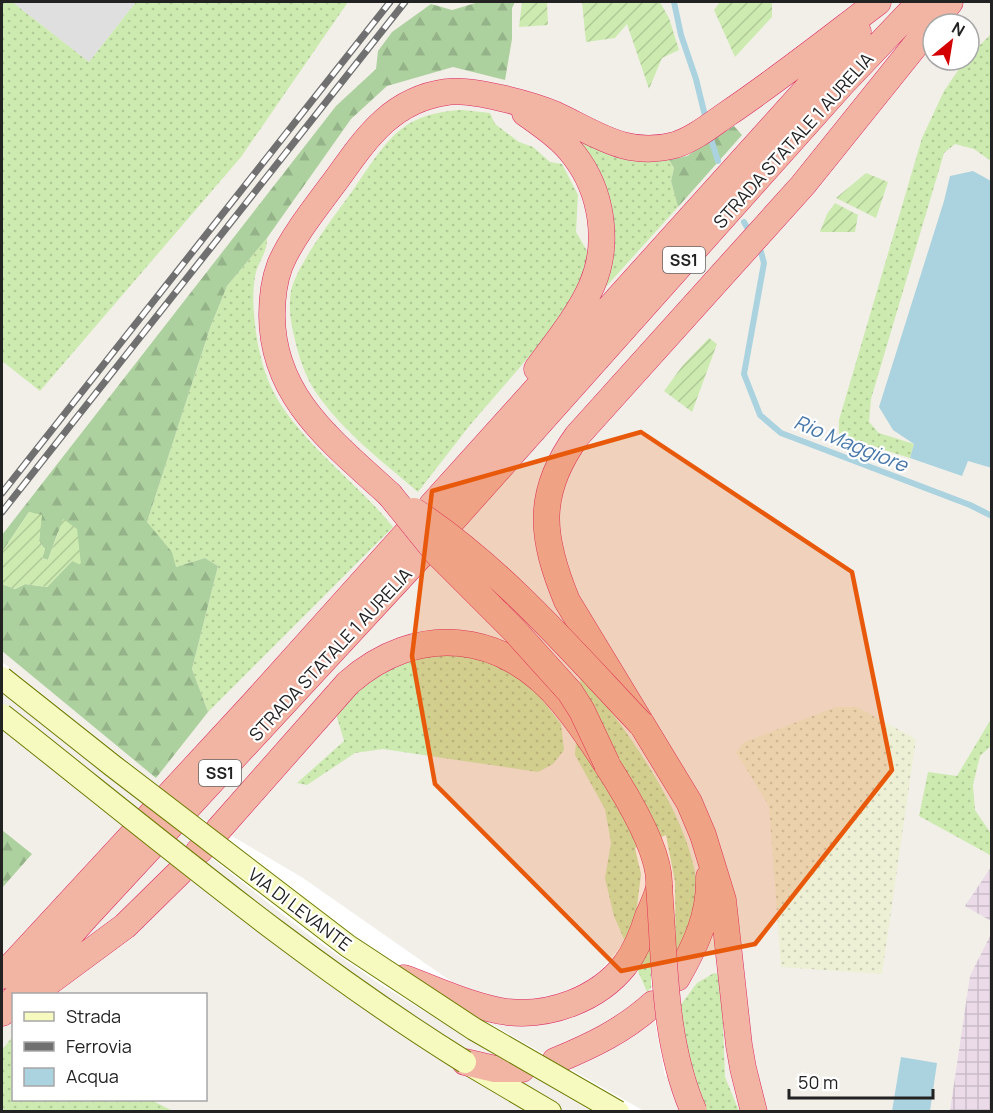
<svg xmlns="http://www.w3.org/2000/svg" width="993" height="1113" font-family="Manrope,sans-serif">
<defs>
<pattern id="industrial-grid" width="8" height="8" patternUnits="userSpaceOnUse" patternTransform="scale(1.5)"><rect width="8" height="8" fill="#ebdbe8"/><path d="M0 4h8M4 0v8" fill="none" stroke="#c9bcc7"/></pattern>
<pattern id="farmland-dots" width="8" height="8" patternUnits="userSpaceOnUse" patternTransform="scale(1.5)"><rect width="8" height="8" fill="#eef0d5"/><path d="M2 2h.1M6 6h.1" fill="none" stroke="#ccceb7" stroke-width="1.8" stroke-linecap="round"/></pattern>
<pattern id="grass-dots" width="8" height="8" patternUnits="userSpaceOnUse" patternTransform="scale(1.5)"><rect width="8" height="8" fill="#cdebb0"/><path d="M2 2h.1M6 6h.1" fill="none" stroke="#b0c997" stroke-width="1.8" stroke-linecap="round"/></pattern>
<pattern id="forest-firs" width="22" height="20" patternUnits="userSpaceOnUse" patternTransform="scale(1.5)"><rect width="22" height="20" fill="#add19e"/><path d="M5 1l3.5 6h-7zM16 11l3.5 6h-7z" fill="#95b388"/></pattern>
<pattern id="garden-furrows" width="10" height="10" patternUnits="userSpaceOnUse" patternTransform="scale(1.5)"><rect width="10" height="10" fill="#cdebb0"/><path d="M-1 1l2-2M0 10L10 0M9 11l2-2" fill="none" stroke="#b0c997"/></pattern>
</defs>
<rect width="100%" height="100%" fill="#f2efe9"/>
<path fill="#e0dfdf" d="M12,2H136L89,62Z"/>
<path fill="url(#industrial-grid)" d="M991,867V921L965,906Z
M991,934V1111H950L970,976Z"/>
<path fill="url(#farmland-dots)" d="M836,707H857L916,739L882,974L781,967L769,806L736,752L744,742Z"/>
<path fill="url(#grass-dots)" d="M2,2H12L89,62L136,2H348L241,157L40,391L2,361Z
M991,34V161L974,149L955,144L944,153L871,399L869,422L879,433L914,444L910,458L845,438L839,434V420L922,138L944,91L965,60H969V56Z
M463,110L490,113L495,124L519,142L533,147L550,162L562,164L578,195L576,232L590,256L571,308L470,425L418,492C382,461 342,431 315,391C305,376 299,357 295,340C291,324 288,308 291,291C297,263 338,212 355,187C388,140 400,113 463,110Z
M580,135C617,159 623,162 669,160L674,168L671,181L678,207L594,300L593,162L577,138Z
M267,238C268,252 257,263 255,277C253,288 253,303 254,314C256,339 261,366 272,389C297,440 357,482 393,527L208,712L192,669L218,566L205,558L176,567L147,522L210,328L227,286Z
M475,655L529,683L561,724L564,750L553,764L538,772L383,749L355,753L307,785L297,783L344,741L336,714L372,678L420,656Z
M581,674C624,725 687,812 696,879C697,886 699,895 698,902C695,933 669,970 647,992L614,916L605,878L611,843L605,809L575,755Z
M991,719V746L980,756L973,785L975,810L990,832V855L919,816L928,772L957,776Z
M714,973L721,975L725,1077L739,1111H706L692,1082L679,1007L697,983Z
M13,1036L14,1100H151L173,1111H2V1050Z"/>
<path fill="url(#forest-firs)" d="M479,2H515L512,8V39L505,80L453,67L387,86L351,119L267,238L227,286L210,328L147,522L172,552L176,567L205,558L218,566L192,669L208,712L156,778L2,651V584L15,589L25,584L47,587L72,561L58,532L48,560L42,558L45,549L39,541L41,516L29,512L2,552V535L336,106L376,69L378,51L392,32L431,4L452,10Z
M734,126L742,135L678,207L671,181L674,168L669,160L687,156Z
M2,830L32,854L2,888Z"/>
<path fill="url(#garden-furrows)" d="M522,2H547L548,25L519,27Z
M582,2H660L669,18L679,50L662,58L649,89L627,24L615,38L586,42Z
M720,2H772V17L735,57L714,10Z
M866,173L888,182L876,218L836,198Z
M835,203L858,215L855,232H820L827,214Z
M709,338L717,344L692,412L664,391L683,365Z
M29,512L42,515L39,541L45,549L42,558L48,560L63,519L77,529L81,565L72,561L47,587L25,584L15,589L2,584V552Z"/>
<path fill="#aad3df" d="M973,171L991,181L992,468L968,461L962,476L910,458L914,444L893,430L879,407L944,201L950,176Z
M901,1057L937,1063L930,1111H892Z"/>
<path fill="#fff" d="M2,662L190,811L303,878L452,982L483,994L508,1000H530L556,995L585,982L601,970L626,940L636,915L641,874L635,848L666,835L675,882L676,1000L687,1069L665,1076L653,1010L651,982V941L630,974L481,1018L644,1111H598L484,1048L381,985L310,936L2,692Z"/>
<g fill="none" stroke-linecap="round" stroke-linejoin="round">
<path stroke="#aad3df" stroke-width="6" d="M674,2L681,35L696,79L706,120
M709,133L718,161
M744,222L748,229
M761,252L764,263L744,374L760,415L781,433L970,505L992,516"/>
<defs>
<path id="secondary" d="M472,1066L550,1112"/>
<path id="trunk" d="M525,113C543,126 561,138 574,155C602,191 610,243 592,285C579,315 556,343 537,369
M390,495C334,443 272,398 272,315C272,298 274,281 280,265C292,236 320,202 339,176C368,135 394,99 447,92C471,88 533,105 556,115C597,134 627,158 675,145C694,139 711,125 727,114C779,79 828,40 878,2
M432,505L858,32
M451,522L841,85L920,2
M219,829L348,683C417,622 505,631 563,703C583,727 601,755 617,781C633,807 661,855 659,886C658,895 652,907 648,916C643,933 636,950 625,965C598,999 550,1017 507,1012C472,1007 437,990 404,978
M199,851L201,849
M2,976L256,701L405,535
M677,978C696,945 710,915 709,877
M18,994L86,917L423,553
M33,994L125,926L180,872
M2,1013L14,999
M555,1061C591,1046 623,1031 653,1004
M465,1062L495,1069H522
M754,1112L743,1068L739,1045L723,900L703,835L689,802L567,601C541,538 535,494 577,436L803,185L950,2"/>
</defs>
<use href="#secondary" stroke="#707d05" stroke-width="24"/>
<use href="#trunk" stroke="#dc2a67" stroke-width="27"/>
<use href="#secondary" stroke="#f7fabf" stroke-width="22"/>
<use href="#trunk" stroke="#f2b4a3" stroke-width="26"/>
<defs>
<path id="rail" d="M2,493L390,2
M2,512L405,2"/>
</defs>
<use href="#rail" stroke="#707070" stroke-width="7"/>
<use href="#rail" stroke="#fff" stroke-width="4.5" stroke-dasharray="14" stroke-linecap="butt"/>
<defs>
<path id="secondary-bridge" d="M2,678L113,766L348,946L474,1029L618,1112
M2,715C153,834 301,960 465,1062"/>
<path id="trunk-bridge" d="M390,495L437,553L515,631L570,692L582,711L607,764
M414,511C500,567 571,650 641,724
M659,886C665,961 663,1041 694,1112"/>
</defs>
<use href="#secondary-bridge" stroke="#707d05" stroke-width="24" stroke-linecap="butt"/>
<use href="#trunk-bridge" stroke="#dc2a67" stroke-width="27" stroke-linecap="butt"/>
<use href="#secondary-bridge" stroke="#f7fabf" stroke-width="22"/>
<use href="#trunk-bridge" stroke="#f2b4a3" stroke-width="26"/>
</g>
<path fill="#e8590c" fill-opacity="0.2" stroke="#e8590c" stroke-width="4.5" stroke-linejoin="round" d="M641,432L852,572L892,770L755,944L621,971L435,784L412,656L432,491Z"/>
<g text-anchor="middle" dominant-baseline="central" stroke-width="4.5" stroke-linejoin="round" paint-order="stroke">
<g fill="#fff" stroke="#646464" stroke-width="1.5">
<rect x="663" y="247" width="42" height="26" rx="4.5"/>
<rect x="199" y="760" width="42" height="26" rx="4.5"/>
</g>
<g font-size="16" font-weight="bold" fill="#222">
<text x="684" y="260">SS1</text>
<text x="220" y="773">SS1</text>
</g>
<g font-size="18" fill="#222" stroke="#fff">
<text transform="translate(793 140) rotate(-48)">STRADA STATALE 1 AURELIA</text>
<text transform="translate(330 654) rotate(-47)">STRADA STATALE 1 AURELIA</text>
<text transform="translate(300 909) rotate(37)">VIA DI LEVANTE</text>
</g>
<g font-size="20" font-style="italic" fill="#4a7aab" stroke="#fff">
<text transform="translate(851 443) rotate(22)">Rio Maggiore</text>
</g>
</g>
<rect width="993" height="1113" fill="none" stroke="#222222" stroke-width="6"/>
<rect x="12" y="993" width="195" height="108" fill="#ffffff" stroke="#a7a7a7" stroke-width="1.5"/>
<rect x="24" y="1012" width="30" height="9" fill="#f7fabf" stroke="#a7a7a7" stroke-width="1.5"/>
<text x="66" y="1023" font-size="18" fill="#222222">Strada</text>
<rect x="24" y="1042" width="30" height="9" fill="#707070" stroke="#a7a7a7" stroke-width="1.5"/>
<text x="66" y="1053" font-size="18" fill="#222222">Ferrovia</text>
<rect x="24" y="1068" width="30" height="18" fill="#aad3df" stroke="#a7a7a7" stroke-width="1.5"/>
<text x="66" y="1083" font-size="18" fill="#222222">Acqua</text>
<g transform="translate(951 42) rotate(30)"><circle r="28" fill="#ffffff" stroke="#a7a7a7" stroke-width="1.5"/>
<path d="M0-4.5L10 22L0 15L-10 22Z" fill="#d40000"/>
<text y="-9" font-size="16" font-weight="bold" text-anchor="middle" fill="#222222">N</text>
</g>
<path d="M789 1089v9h144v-9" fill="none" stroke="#222222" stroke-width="3"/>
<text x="798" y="1089" font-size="18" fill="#222222" stroke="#ffffff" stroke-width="4.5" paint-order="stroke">50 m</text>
</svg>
